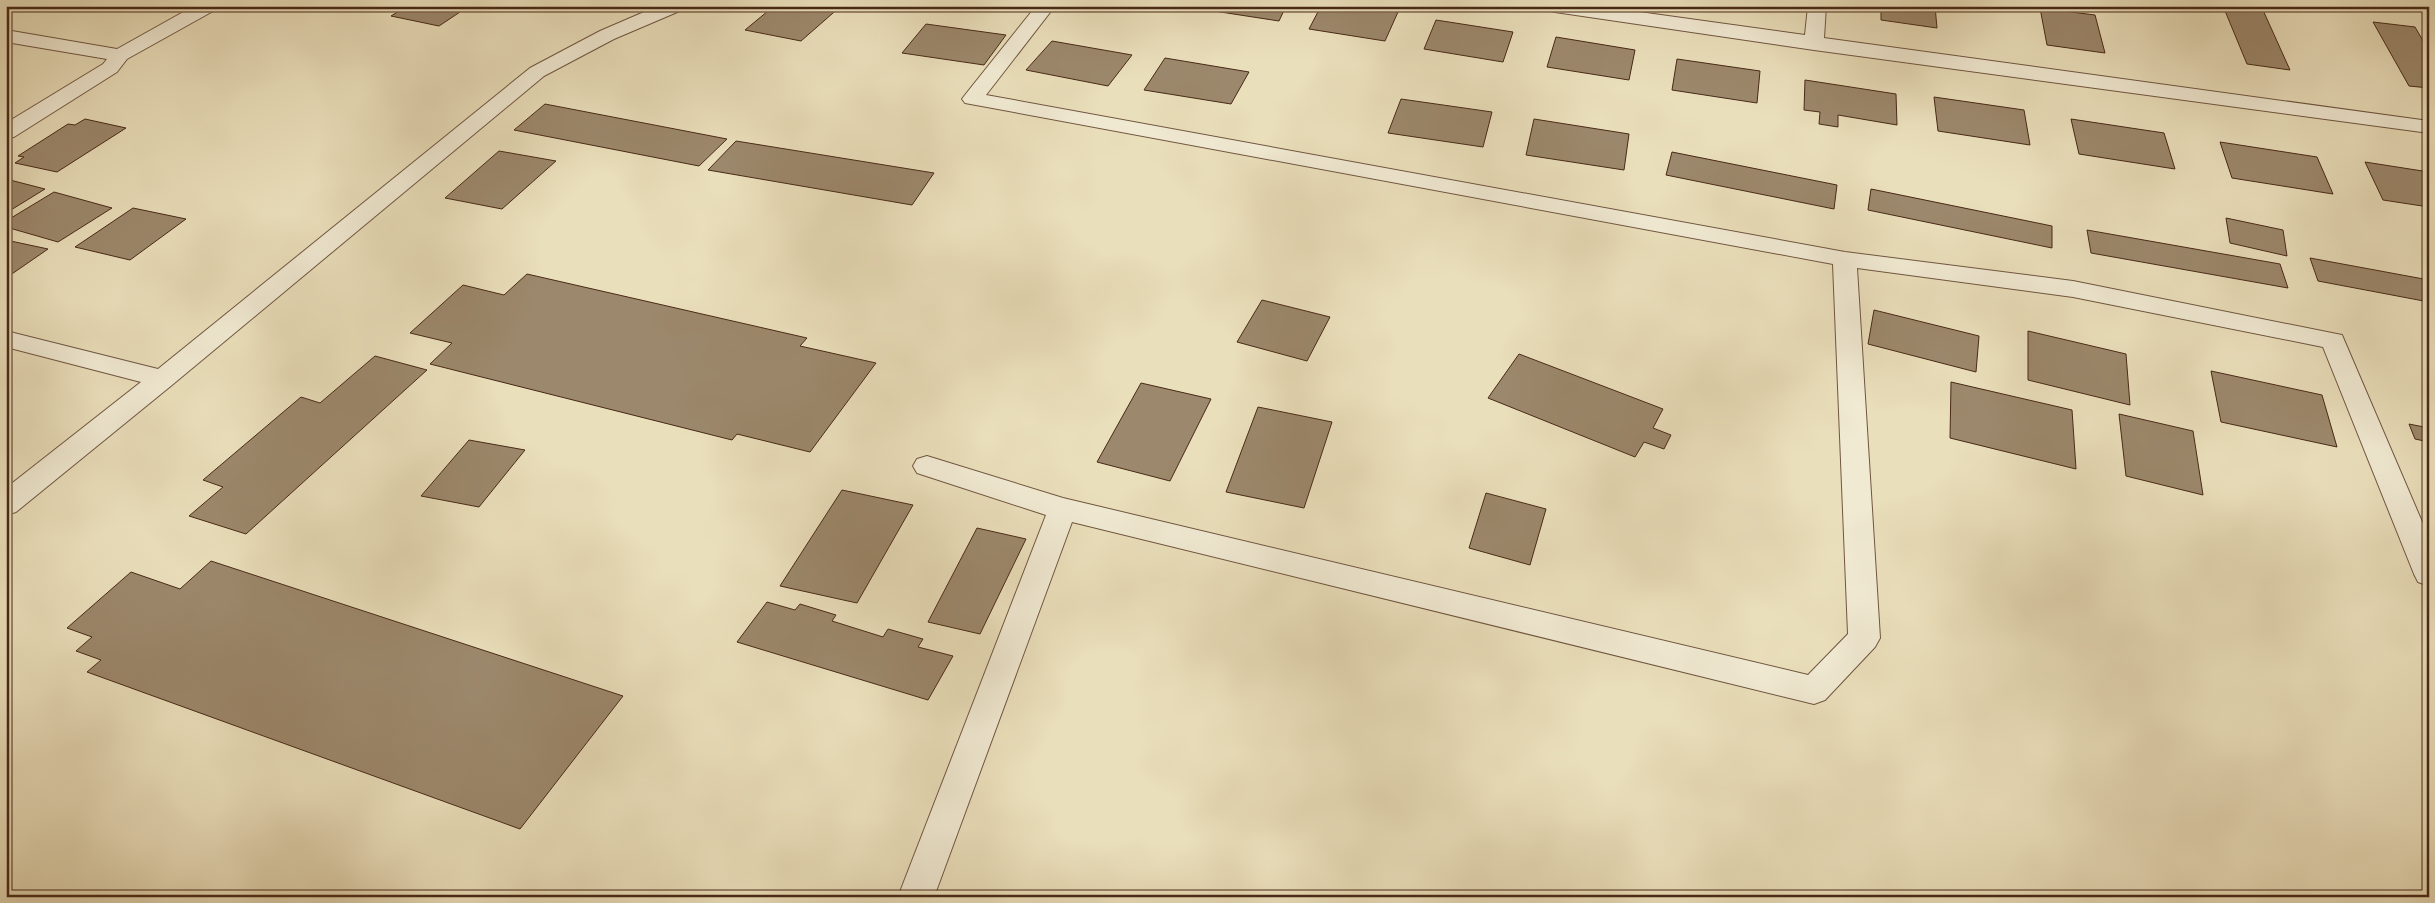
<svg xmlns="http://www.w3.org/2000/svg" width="2435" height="903" font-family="'Libre Bodoni',serif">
<rect width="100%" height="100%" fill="#eadfbb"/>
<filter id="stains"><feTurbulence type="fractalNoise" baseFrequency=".004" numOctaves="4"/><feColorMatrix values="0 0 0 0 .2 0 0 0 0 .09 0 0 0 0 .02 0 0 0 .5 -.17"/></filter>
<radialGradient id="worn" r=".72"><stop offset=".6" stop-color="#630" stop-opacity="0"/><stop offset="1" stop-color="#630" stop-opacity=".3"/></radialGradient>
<path fill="#9c886c" stroke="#482917" d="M407,6H469L439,26L391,16Z
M774,6H841L801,41L745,30Z
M1203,6H1286L1279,21L1201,9Z
M1321,6H1360L1398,12L1385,41L1309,29Z
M1881,6H1935L1937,28L1881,20Z
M2223,6L2262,8L2290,70L2247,64Z
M2040,8L2095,15L2105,53L2047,45Z
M1436,20L1513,32L1503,62L1424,49Z
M2373,22L2415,27L2429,51V88L2409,86Z
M926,24L1006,35L984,65L902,53Z
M1556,37L1635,50L1629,80L1547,67Z
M1052,41L1132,55L1108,86L1026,70Z
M1165,58L1249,72L1231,104L1144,90Z
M1677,59L1760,71L1757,103L1672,90Z
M1805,80L1896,94L1897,125L1838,115V127L1819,124L1820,112L1804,110Z
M1934,97L2024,110L2030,145L1938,131Z
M1401,99L1492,112L1483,147L1388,133Z
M545,104L727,139L699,166L514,130Z
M85,119L126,128L57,172L15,163L24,157L18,156L68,124L75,125Z
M1534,119L1629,134L1624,170L1526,155Z
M2071,119L2164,133L2175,169L2079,154Z
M736,141L934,173L912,205L708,170Z
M2220,142L2317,157L2333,194L2232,178Z
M499,151L556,161L502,209L445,198Z
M1672,152L1837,185L1834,209L1666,175Z
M2365,162L2429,172V207L2383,200Z
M6,179L45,189L6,213Z
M1871,189L2052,226V248L1868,210Z
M54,192L112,208L58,242L6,227V221Z
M133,208L186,219L130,260L75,247Z
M2226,218L2283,230L2287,256L2230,243Z
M2087,230L2280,264L2288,288L2091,253Z
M6,240L48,249L6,278Z
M2310,258L2429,280V302L2318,281Z
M527,274L807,338L800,346L876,363L810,452L737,434L732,440L430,364L452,343L410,333L463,285L504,295Z
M1262,300L1330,317L1307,361L1237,342Z
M1874,310L1979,336L1976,372L1868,344Z
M2028,331L2126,354L2130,405L2028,380Z
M1519,354L1663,409L1653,428L1671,435L1664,449L1644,442L1635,457L1488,398Z
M375,356L427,370L246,534L189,516L223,487L203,480L301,397L320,403Z
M2211,371L2322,395L2337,447L2221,422Z
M1951,382L2072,410L2076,469L1950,438Z
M1141,383L1211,399L1170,481L1097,462Z
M1258,407L1332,422L1304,508L1226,492Z
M2119,414L2193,431L2203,495L2126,476Z
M2409,424L2429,428V442L2415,439Z
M469,440L525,450L479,507L421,496Z
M842,490L913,505L857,603L780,586Z
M1486,493L1546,509L1530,565L1469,548Z
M977,528L1026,539L980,634L928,622Z
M211,561L623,696L520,829L87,672L101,660L76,651L92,637L67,628L131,572L180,589Z
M767,602L795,610L800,604L836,615L832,621L883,637L888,629L923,639L918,647L953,656L928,700L737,642Z"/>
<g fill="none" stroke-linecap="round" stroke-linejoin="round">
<defs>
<path id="minor" d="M194,6H217L215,10L127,59L117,72L14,137L6,138V123L103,64L107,59L6,42V30L117,49Z
M658,6H684L682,10L614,39L544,76L172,385L16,512L6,515V488L141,382L6,347V331L158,369L530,68L600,31Z
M1036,6H1055L986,95L1845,252L2073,281L2342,335L2429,538V586L2418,582L2414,574L2323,347L2073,297L1857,268L1880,638L1875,647L1825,700L1814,704L1072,522L934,897H898L1046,515L917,473L913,466L917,459L927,456L1063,498L1808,675L1848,634L1833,264L965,103L962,99L965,95Z
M1546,6H1596L1805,35L1808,6H1826L1824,38L2429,121V133L1814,50L1555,12L1548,10Z"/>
</defs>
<use href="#minor" stroke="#705640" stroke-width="2"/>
<use href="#minor" fill="#f1ead3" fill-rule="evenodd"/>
</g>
<rect width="2435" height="903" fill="none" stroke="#eadfbb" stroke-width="25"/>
<rect x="8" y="8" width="2420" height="888" fill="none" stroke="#482917" stroke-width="2.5"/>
<rect x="12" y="12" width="2410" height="878" fill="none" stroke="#482917"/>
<rect width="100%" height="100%" filter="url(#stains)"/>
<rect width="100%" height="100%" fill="url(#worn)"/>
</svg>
